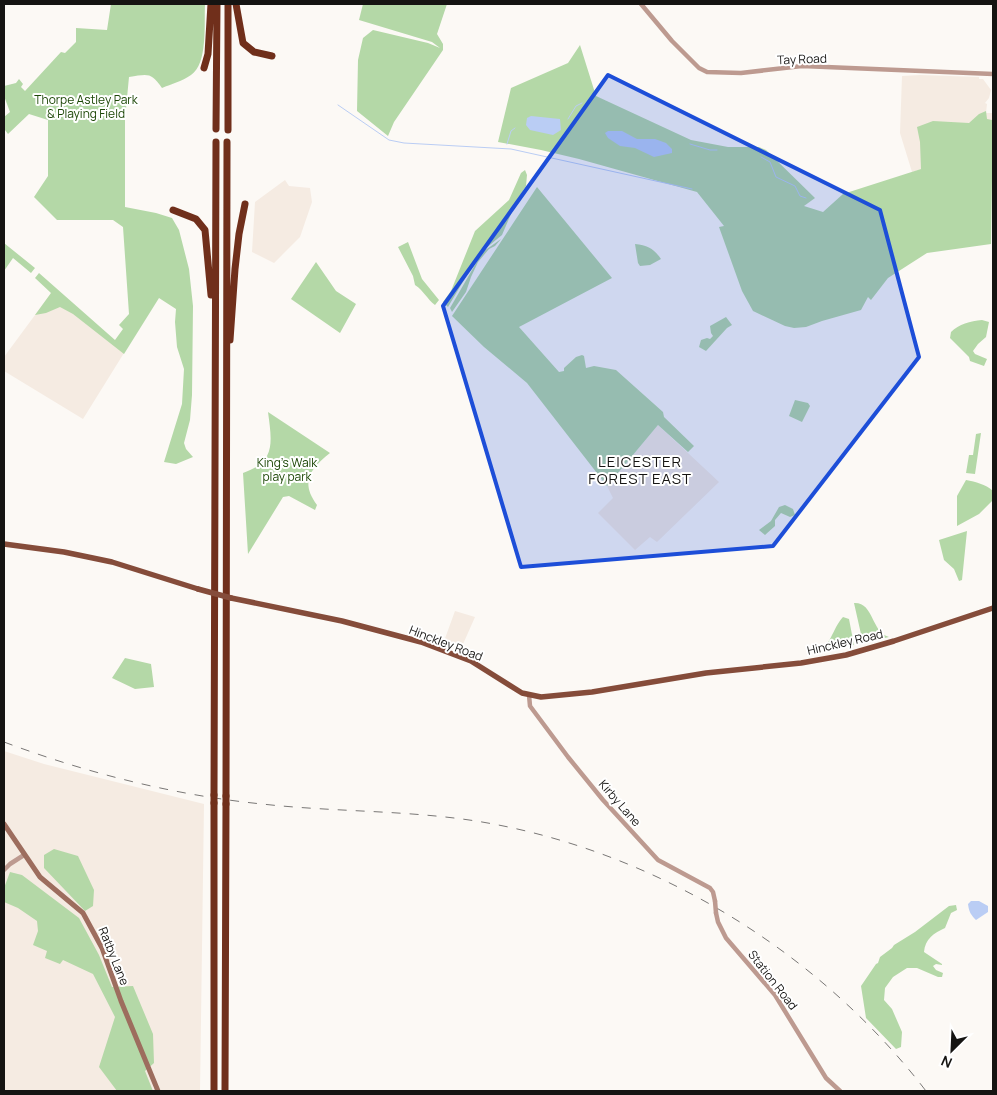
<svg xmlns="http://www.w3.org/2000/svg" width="997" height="1095" font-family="Manrope,sans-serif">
<rect width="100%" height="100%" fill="#fcf9f5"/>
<path fill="#f5ebe2" d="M920,75L979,77V79H983L991,90L989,98L985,103L987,104L986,113H993L989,148L912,172L900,133L902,76Z
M285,180L289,186L310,188L312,202L300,237L274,263L252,252L255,202Z
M52,292L124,353L83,419L4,371V357Z
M658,425L719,482L657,542L650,537L635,550L598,513L613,498L607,486Z
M455,611L475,617L460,651L443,644Z
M4,751L44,764L204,804L200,1091H4Z"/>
<path fill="#b4d8a7" d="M111,4H205C204,23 208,64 191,75C183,81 171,84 162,88C151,72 148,74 129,77L125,119V207L156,213L172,218L179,230L189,269L193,306L192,395L190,420L184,443L186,449L193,457L176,464L164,462L182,404L184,369L177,347L175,322L176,309L159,298L124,354L73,314L60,307L46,313L35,315L51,293L35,278L39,273L115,340L123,329L119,325L129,314L123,227L113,220H57L34,197L48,176V120L29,114L8,134L5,130L4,132V117L10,112L4,96V86L16,83L19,79L23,84L21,87L25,91L61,52L65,53L76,42V28L107,30Z
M363,4H447L437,34L443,44V50L394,122L388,136L357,111L358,60L363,38L373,30L428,43L440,48L432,42L359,20Z
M580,45L596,96L691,140L728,147H759L766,150L815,198L804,206L823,212L843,194L921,169L920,142L917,127L933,121L969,123L979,114L986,111L987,119L992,120L993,117L991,244L927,253L888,278L871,300L868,297L861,310L822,321L806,327L794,328L785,326L753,311L742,291L719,227L724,226L697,192L579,159L541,150L498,142L511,88L568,63Z
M525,170L527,175L526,186L517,200L502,235L480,253L448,307L443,302L451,291L475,231L509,200L521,173Z
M537,187L612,278L519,327L559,372L564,371V368L576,357L582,355L584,356L586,368L594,366L616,370L663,412L664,417L694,446L688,452L658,425L607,486L527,383L484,347L452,316Z
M501,239L495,246L489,249L478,262L471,277L466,292L452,312L450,308L479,258L484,251Z
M408,242L422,279L439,300L435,305C427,299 424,291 415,285L413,276L398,247Z
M4,243L35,268L31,273L13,258L4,271Z
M635,244C648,245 654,249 661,259L650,265L640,266L638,263Z
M316,262L336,291L356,304L340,333L291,299Z
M726,317L732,325L727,328L706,351L699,347L701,340L707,338L710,339L713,336L711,333L710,326Z
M982,320L989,322L986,337L978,344L973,351L975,354L987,359L984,366L970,361L969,357L950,338L951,332C959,324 970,321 982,320Z
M795,400L808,403L810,406L802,422L789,416Z
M268,412L330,453C310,469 300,482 317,505L315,510L289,496L283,497L248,554L243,473C276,462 272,442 268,412Z
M981,433L975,474L966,473L969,455H973L976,434Z
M966,480C976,482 985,484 993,491V500L979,514L957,526V496Z
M785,505L793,509L795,515L790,517L781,513L775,520V526L765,535L759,530L771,521L779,507Z
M967,531L962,580L959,581L954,569L944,560L939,540Z
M854,603C874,602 871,632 889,637L863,643Z
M843,617L849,619L854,645L815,654C831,647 832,629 843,617Z
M125,658L151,664L154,687L135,689L112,678Z
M54,849L78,856L94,890L93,906L85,911L44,868V855Z
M10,872L22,875L79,918L99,955L112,987L133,986L153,1034L154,1063L145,1071L153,1091H117L99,1067L115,1017L93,974L63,960L60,964L45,958L47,951L33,945L38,931L37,921L18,908L4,902V888Z
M956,905L957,910L951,913L945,928C934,933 925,939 924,952L942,964V965L936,964L933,966L936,970L943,973L942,977H938L917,968H907L893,977L885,988L884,1000L892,1009L902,1032L901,1047L896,1049L866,1018L861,986L876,964L878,963L880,957L892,948L894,945L915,932L949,906Z"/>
<path fill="#bacdf4" d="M531,116L560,119L561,130L553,135L530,130L526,125L527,118Z
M608,131H622L637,139H655L666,143L672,149V153L654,157L635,148L620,146L608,138L605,133Z
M971,901H979L988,906V912L976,920C971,915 969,912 968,904Z"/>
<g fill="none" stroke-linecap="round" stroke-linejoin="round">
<path stroke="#bacdf4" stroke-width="1" d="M338,105L389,140L404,143L511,149L692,189
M568,119L576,106L582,103
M507,144L511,131L515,128
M690,144L710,150H717
M761,157L770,162L776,177L795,186L800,196L806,198"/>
<path stroke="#bd9a90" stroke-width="4.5" d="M641,4L672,41L699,68L707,72L741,73L802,66L993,74
M529,695L530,706L568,757L603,800L658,860L710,888L713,892L715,901
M4,870L10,864L24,855
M716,913L718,922L726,938L775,995L826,1078L840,1091"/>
<path stroke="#9d6d5e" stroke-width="5" d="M4,824L40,877L83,913L102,948L121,1001L158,1091"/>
<path stroke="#854c3a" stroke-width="5.5" d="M4,544L64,552L112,562L198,589
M231,598L342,621L421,642L471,661L522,693L541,697L592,692L706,673L801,663L846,655L894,641L993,608"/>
<path stroke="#702f1b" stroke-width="7" d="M236,4L243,43L254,52L272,56
M204,68L208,54L211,4
M216,129L217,4
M228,130V4
M173,210L196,219L205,230L211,295
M230,340L235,269L239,234L245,204
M214,795L216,142
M226,796L227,142
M214,1091V803
M225,1091L226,804"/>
<path stroke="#797775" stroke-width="1" stroke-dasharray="9 9" stroke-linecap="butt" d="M4,742C87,773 173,795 262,804C333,812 405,810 476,821C651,849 818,950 926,1091"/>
<path stroke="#bd9a90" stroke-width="4.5" d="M715,901L716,913"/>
<path stroke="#854c3a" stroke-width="5.5" d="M198,589L231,598"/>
<path stroke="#702f1b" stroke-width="7" d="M214,795V803
M226,796V804"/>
</g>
<path fill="#1d4ed8" fill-opacity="0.2" stroke="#1d4ed8" stroke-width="4" stroke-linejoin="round" d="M608,75L880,210L919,357L773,546L521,567L443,306Z"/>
<g text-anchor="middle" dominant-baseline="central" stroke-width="4" stroke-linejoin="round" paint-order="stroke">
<g font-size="12" fill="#151412" stroke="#fff">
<text transform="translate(802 59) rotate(-2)">Tay Road</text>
<text transform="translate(845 642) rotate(-13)">Hinckley Road</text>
<text transform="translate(446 643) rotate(21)">Hinckley Road</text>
<text transform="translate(620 803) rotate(49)">Kirby Lane</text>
<text transform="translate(114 956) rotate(68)">Ratby Lane</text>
<text transform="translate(773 980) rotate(52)">Station Road</text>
</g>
<g font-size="12" fill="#1c4706" stroke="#fff">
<text x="86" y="99">Thorpe Astley Park<tspan x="86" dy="14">&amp; Playing Field</tspan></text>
<text x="287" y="462">King's Walk<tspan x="287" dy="14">play park</tspan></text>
</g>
<g font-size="15" letter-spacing="1" fill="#151412" stroke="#fff">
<text x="640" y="461">LEICESTER<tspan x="640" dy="17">FOREST EAST</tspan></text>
</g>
</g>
<rect width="997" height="1095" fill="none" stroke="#151412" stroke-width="10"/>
<g transform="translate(952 1050) rotate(204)" stroke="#ffffff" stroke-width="4" paint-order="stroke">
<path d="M0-4L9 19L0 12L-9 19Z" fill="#151412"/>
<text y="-8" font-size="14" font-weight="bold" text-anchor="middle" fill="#151412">N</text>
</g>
</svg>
